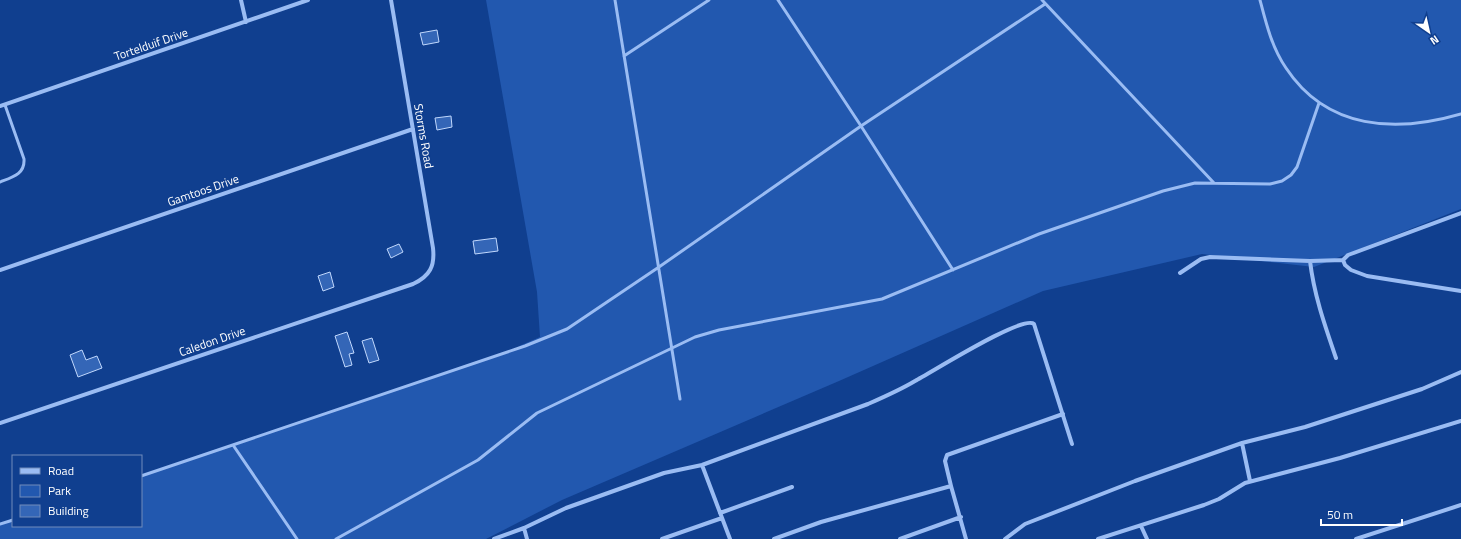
<svg xmlns="http://www.w3.org/2000/svg" width="1461" height="539" font-family="'Titillium Web',sans-serif">
<rect width="100%" height="100%" fill="#103f8f"/>
<path fill="#2258af" d="M486,0H1461V209L1314,267L1202,254L1043,291L839,381L562,500L486,539H0V524L13,519V526H141V476L523,346L517,347L540,337L537,292Z"/>
<path fill="#3466b7" stroke="#c1d8fd" d="M437,30L439,42L423,45L420,33Z
M451,116L452,127L437,130L435,118Z
M496,238L498,251L475,254L473,241Z
M399,244L403,252L391,258L387,249Z
M330,272L334,287L323,291L318,276Z
M347,332L354,353L349,354L352,365L345,367L335,336Z
M372,338L379,360L369,363L362,341Z
M82,350L86,360L97,356L102,368L78,377L70,355Z"/>
<g fill="none" stroke-linecap="round" stroke-linejoin="round">
<path stroke="#9abcf3" stroke-width="3" d="M615,0L680,399
M778,0L861,126L953,270
M1042,0L1214,183
M1260,0C1266,23 1272,48 1286,68C1327,130 1396,133 1461,114
M624,56L709,0
M0,182C13,177 25,174 24,159L5,105
M233,445L297,539
M141,476L525,346L567,329L659,267L861,126L1045,4
M0,524L13,520
M336,539L478,460L537,413L695,337L719,330L882,299L1039,234L1163,191L1195,183L1270,184L1282,181L1291,175L1297,167L1319,103"/>
<path stroke="#9abcf3" stroke-width="4" d="M241,0L246,22
M0,106L308,0
M1461,213L1348,255L1343,260L1345,265L1351,270L1367,276L1461,291
M1310,261C1314,295 1325,326 1336,358
M0,270L413,129
M1180,273L1201,259L1210,257L1310,261L1343,260
M0,423L413,284C430,276 435,266 433,248L391,0
M1242,443L1250,481
M702,465L730,539
M951,486L966,539
M720,513L792,487
M1141,526L1147,539
M524,528L527,539
M494,539L524,528L566,508L664,473L702,465L868,404C884,397 900,390 915,381C931,373 1023,314 1034,324L1072,444
M662,539L722,518
M774,539L821,522L951,486L945,461L947,455L1063,414
M900,539L961,517
M1005,539L1025,524L1135,481L1242,443L1305,427L1422,389L1461,372
M1098,539L1204,505L1219,499L1245,483L1340,458L1461,421
M1356,539L1461,505"/>
</g>
<g text-anchor="middle" dominant-baseline="central" stroke-width="3" stroke-linejoin="round" paint-order="stroke">
<g font-size="12" fill="#fff" stroke="#103f8f">
<text transform="translate(151 44) rotate(-19)">Tortelduif Drive</text>
<text transform="translate(424 136) rotate(80)">Storms Road</text>
<text transform="translate(203 190) rotate(-19)">Gamtoos Drive</text>
<text transform="translate(212 341) rotate(-19)">Caledon Drive</text>
</g>
</g>
<rect x="12" y="455" width="130" height="72" fill="#103f8f" stroke="#708cbc"/>
<rect x="20" y="468" width="20" height="6" fill="#9abcf3" stroke="#708cbc"/>
<text x="48" y="475" font-size="12" fill="#ffffff">Road</text>
<rect x="20" y="485" width="20" height="12" fill="#2258af" stroke="#708cbc"/>
<text x="48" y="495" font-size="12" fill="#ffffff">Park</text>
<rect x="20" y="505" width="20" height="12" fill="#3466b7" stroke="#708cbc"/>
<text x="48" y="515" font-size="12" fill="#ffffff">Building</text>
<g transform="translate(1429 32) rotate(146)" stroke="#103f8f" stroke-width="3" paint-order="stroke">
<path d="M0-3L7 15L0 10L-7 15Z" fill="#ffffff"/>
<text y="-6" font-size="11" font-weight="bold" text-anchor="middle" fill="#ffffff">N</text>
</g>
<path d="M1321 519v6h81v-6" fill="none" stroke="#ffffff" stroke-width="2"/>
<text x="1327" y="519" font-size="12" fill="#ffffff" stroke="#103f8f" stroke-width="3" paint-order="stroke">50 m</text>
</svg>
